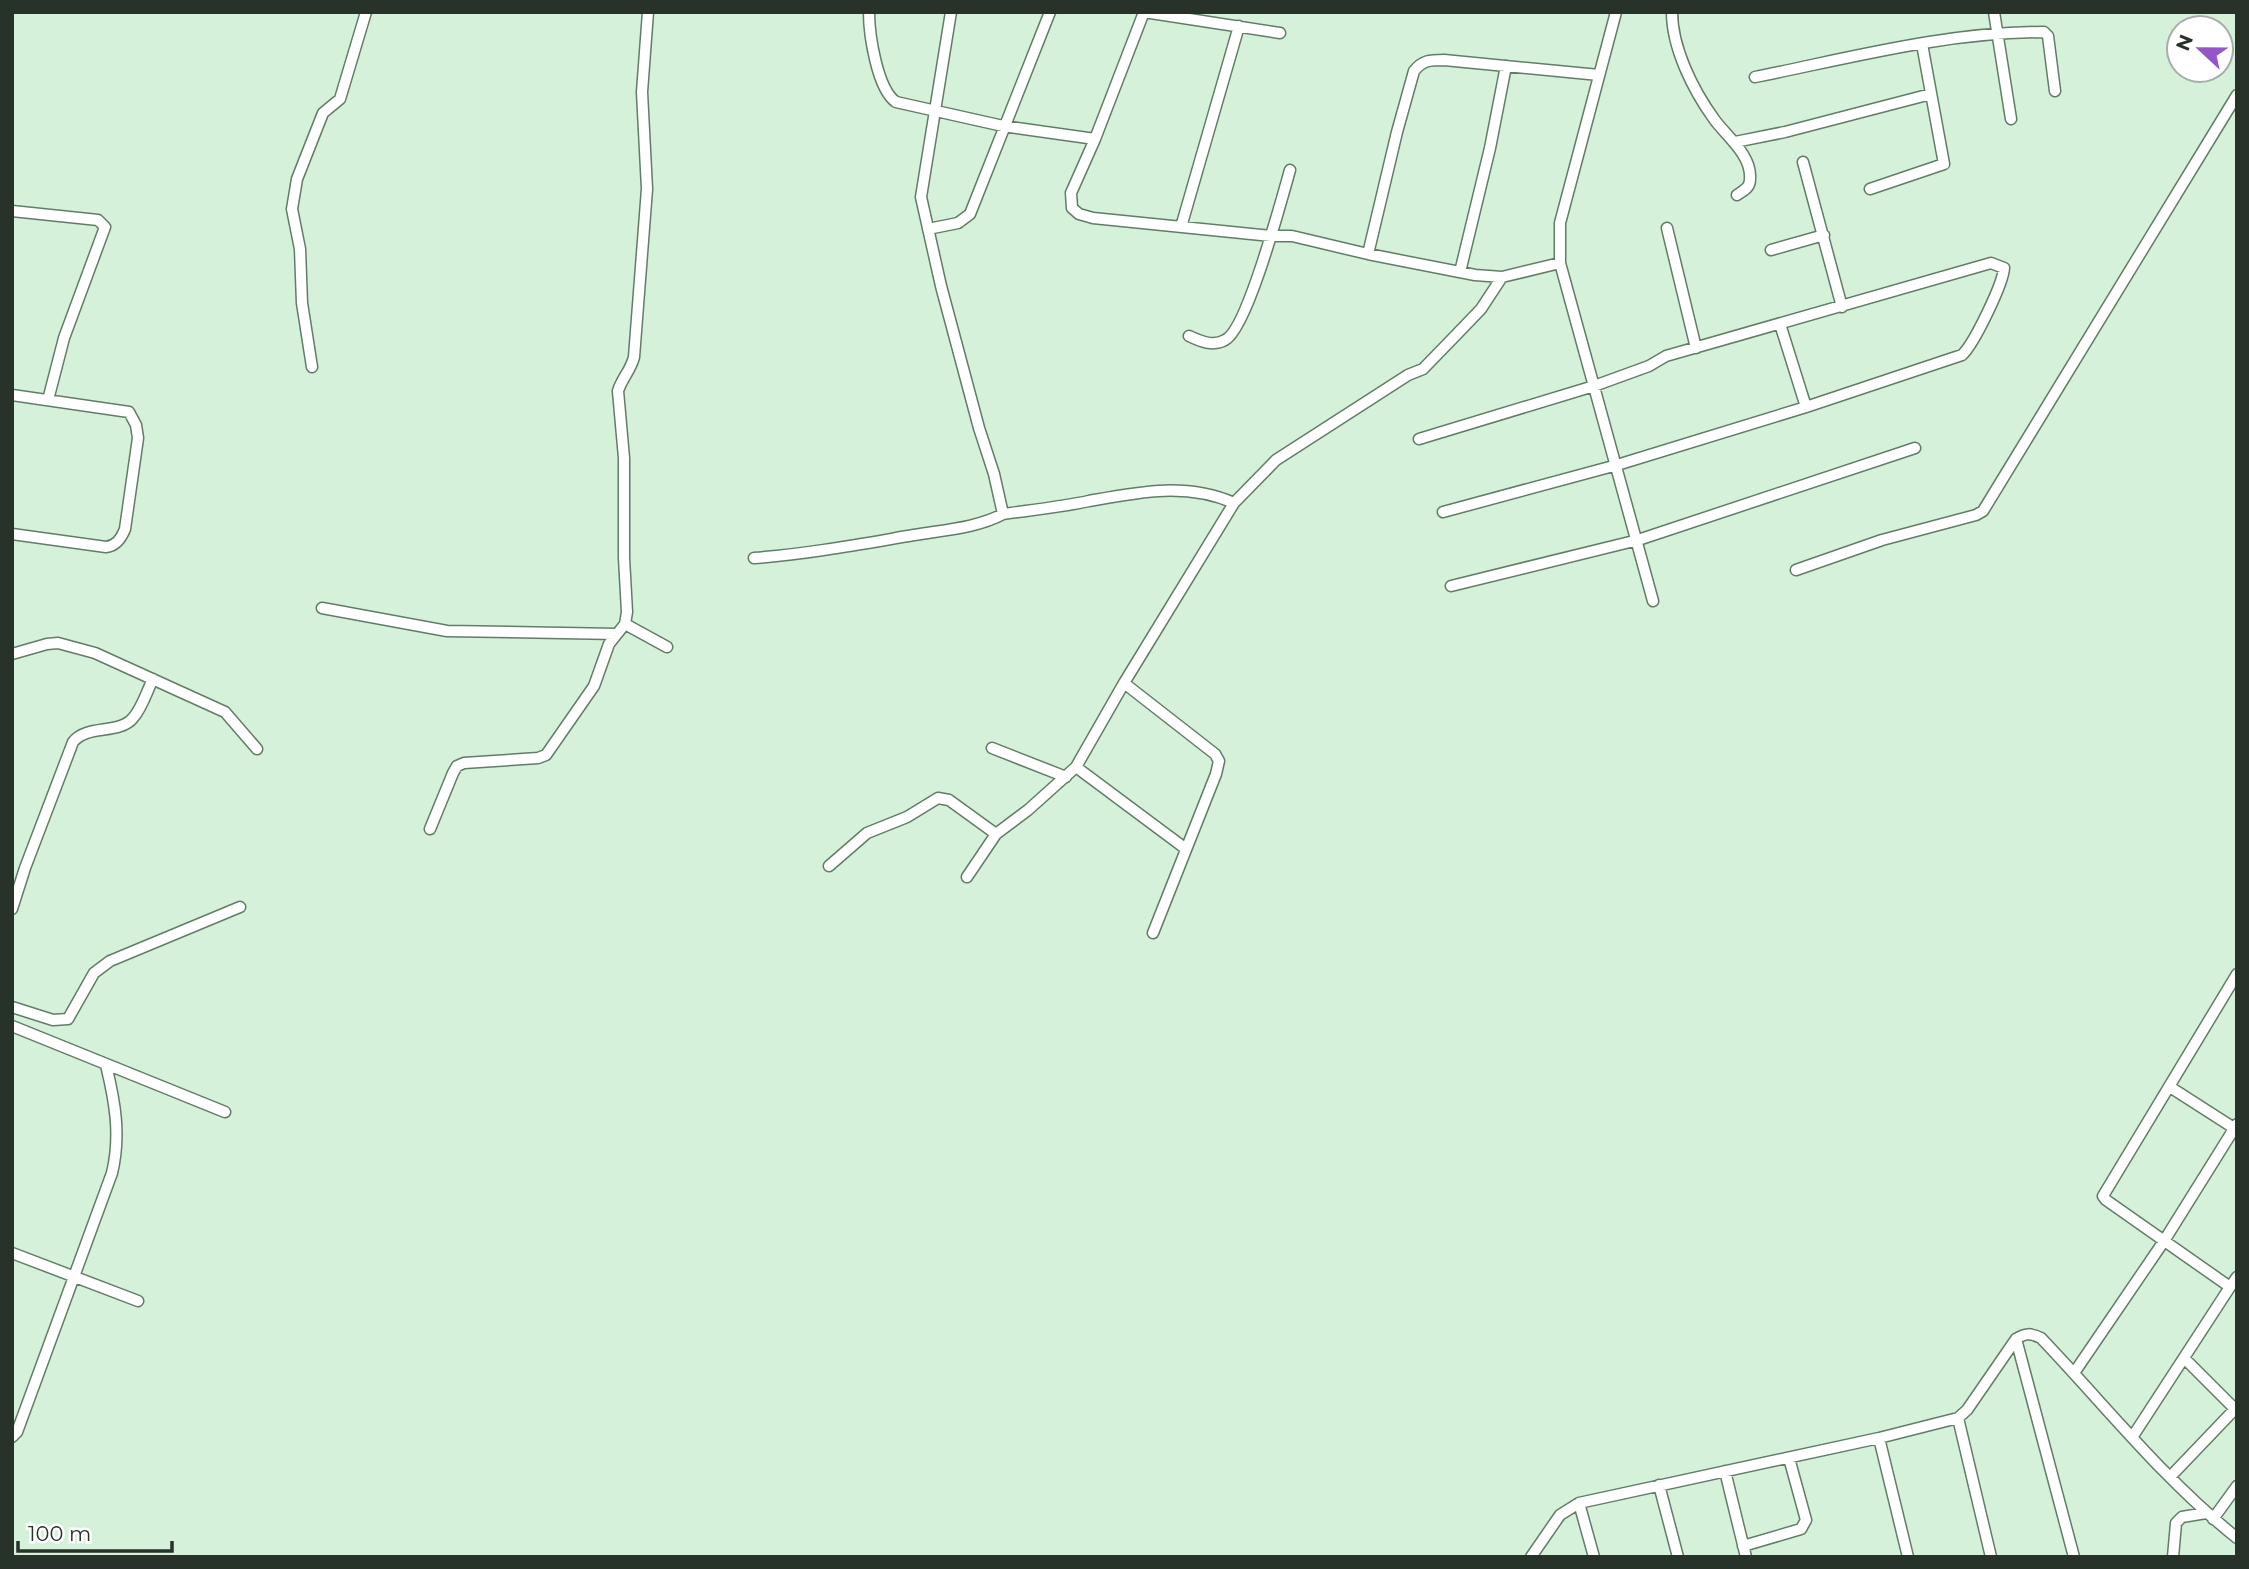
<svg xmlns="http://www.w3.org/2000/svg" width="2249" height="1569" font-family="Montserrat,sans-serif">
<rect width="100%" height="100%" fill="#d5f1d9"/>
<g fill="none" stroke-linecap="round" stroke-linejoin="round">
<defs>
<path id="minor" d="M869,12C869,34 877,89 896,102L1003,126L1095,139
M1144,12L1095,139L1071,193L1072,208L1079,214L1093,218L1271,236H1292L1368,254L1475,275L1502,277L1560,263
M1144,12L1280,33
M1616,12L1560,223V263L1653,601
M1672,12C1672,48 1693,90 1714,119C1726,136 1752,155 1750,179C1750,188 1744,190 1737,195
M1994,12L2011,119
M1755,77C1850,58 1946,32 2044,32L2048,36L2055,91
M1735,142L1785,132L1931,94
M1803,162L1842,307
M1870,189L1944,164L1922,44
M12,211L98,220L105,227L64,338L48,400
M1181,227L1239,26
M1667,228L1696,348
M928,229L958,223L970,214L1050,12
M1771,250L1824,235
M1368,254L1397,132L1414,71C1423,60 1430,60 1444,60L1599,75
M1460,272L1490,148L1506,66
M1780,324L1806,407
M1189,336C1200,341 1213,347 1225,340C1247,330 1282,198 1290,170
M312,367L302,303L300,249L292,209L297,179L323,113L340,99L366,12
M12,395L129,412L136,425L138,438L125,529C121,539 116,546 106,547L12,534
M1419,439L1594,386L1649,366L1666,356L1991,263L2004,268C2003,284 1974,344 1962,355L1806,407L1617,465L1443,512
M1003,514C1032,510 1061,507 1089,501C1138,492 1186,482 1234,503
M754,558C808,554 861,544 914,535C943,530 977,528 1003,514L994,474L979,428L941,286L921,197L951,12
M1796,570L1882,540L1976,515L1983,511L2237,95
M1451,586L1638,540L1915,448
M322,608L447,631L617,634
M625,624L667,647
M12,654L47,644L58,643L95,653L225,712L257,749
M1124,683L1215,754L1219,761L1216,774L1153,933
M992,748L1066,777
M1076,767L1186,849
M430,829L453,773L457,766L464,763L538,758L546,755L594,686L609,644L625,624L627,612L624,558V458L618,391C622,378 631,370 634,357L647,189L642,92L648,12
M829,866L867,833L907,817L938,798L949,800L996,834
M967,877L996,834L1028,810L1076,767L1124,683L1234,503L1276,460L1408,375L1423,369L1456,335L1481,309L1502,277
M12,909L25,868L73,742C87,724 119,735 133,718C142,708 147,691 153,679
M2237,974L2103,1196L2106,1200L2230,1287L2237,1277
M12,1007L53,1020L68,1019L94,973L110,961L240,907
M12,1026L225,1112
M2170,1087L2237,1130
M12,1253L138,1301
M2016,1339L2074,1557
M2184,1358L2237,1411
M2074,1373L2164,1241L2237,1124
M1958,1418L1991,1557
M2133,1436L2230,1287
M12,1437L17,1432L112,1173C121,1135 115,1102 106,1065
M1879,1438L1908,1557
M1725,1471L1746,1557
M2170,1477L2235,1409
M1659,1485L1678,1557
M1579,1503L1594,1557
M2213,1519L2237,1486
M1743,1546L1801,1529L1806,1520L1789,1458
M1531,1557L1560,1515L1579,1503L1879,1438L1958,1418L1967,1410L2016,1339C2025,1333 2031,1333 2041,1338C2105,1405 2164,1480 2237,1538
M2173,1557L2176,1523L2182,1517L2206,1513"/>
</defs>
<use href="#minor" stroke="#637c67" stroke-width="13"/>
<use href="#minor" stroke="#fff" stroke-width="10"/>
</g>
<rect width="2249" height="1569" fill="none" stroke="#273229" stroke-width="28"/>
<g transform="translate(2200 49) rotate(292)"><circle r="33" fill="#ffffff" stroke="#a9ada9" stroke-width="2"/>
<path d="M0-5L12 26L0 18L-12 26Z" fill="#9455cb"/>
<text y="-10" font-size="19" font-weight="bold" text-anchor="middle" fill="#273229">N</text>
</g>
<path d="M18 1541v10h154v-10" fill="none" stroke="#273229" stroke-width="3.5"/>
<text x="28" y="1541" font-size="21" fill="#273229" stroke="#ffffff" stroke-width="5" paint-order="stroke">100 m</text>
</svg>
